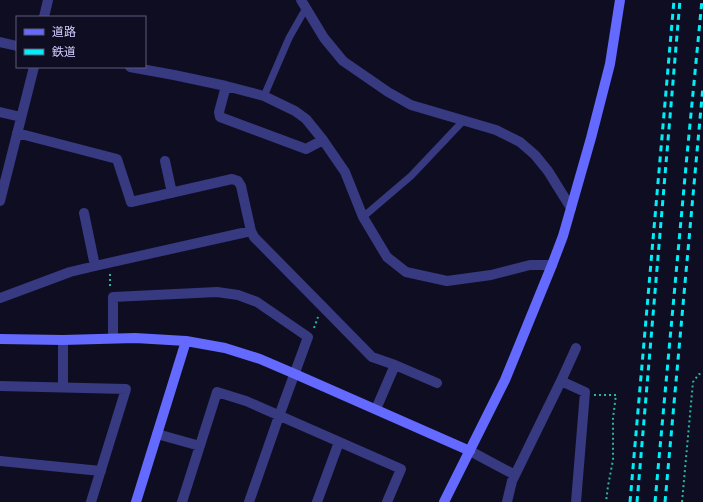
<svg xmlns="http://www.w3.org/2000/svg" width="703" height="502" font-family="'IBM Plex Sans','Noto Sans JP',sans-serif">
<rect width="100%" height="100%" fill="#0f0d21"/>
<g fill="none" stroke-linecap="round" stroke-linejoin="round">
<path stroke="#2cb4a4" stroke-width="2" stroke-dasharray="2 3" stroke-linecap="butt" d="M110,274V287
M314,328L318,317
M594,395H616L613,418V460L608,486L606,502
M682,502L693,382L699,374L703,375"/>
<path stroke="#373981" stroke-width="7" d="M264,96L289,38L306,8
M363,217L411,176L464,120"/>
<path stroke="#373981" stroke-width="10" d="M301,0L324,38L343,61L388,92L411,105L496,130L520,142L535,155L548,171L571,208
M44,17L48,0
M0,42L17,46
M130,67L174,75L226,86L264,96L295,111L306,119L323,140L345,172L363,217L387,257L406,272L447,281L491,275L530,265H552
M226,86L219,112L220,117L306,149L323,140
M0,112L21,117
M17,133L117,159L131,202L232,179L238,181L241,186L251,231L254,237L322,306L372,357L395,365L376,409
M165,161L172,193
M0,201L34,67
M84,213L95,266
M0,298L70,272L95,266L251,231
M113,338V297L217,292L238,295L257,302L308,337L279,416L249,502
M63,340V387
M395,365L437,383
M561,381L585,392L576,502
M0,386L126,389L91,502
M157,434L200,446
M470,451L515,475L512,481L507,502
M0,461L101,471
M515,475L561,381L576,348
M182,502L217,392L246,401L401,469L387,502
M317,502L339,442"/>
<path stroke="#6469ff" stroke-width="10" d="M0,339L63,340L135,338L186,341L225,348L260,359L295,374L470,451
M136,502L186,341
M444,502L505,380L552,265L563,236L591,138L610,64L620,0"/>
<path stroke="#00eef8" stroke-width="3" stroke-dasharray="6 5" stroke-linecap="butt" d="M630,502L674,0
M637,502L680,0
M655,502L687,155L702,0
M665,502L703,86"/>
</g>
<rect x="16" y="16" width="130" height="52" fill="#0f0d21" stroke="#5c5a7a"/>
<rect x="24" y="29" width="20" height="6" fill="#6469ff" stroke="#5c5a7a"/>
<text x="52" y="36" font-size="12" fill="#d0cdff">道路</text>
<rect x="24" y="49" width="20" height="6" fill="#00eef8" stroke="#5c5a7a"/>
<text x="52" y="56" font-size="12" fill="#d0cdff">鉄道</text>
</svg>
